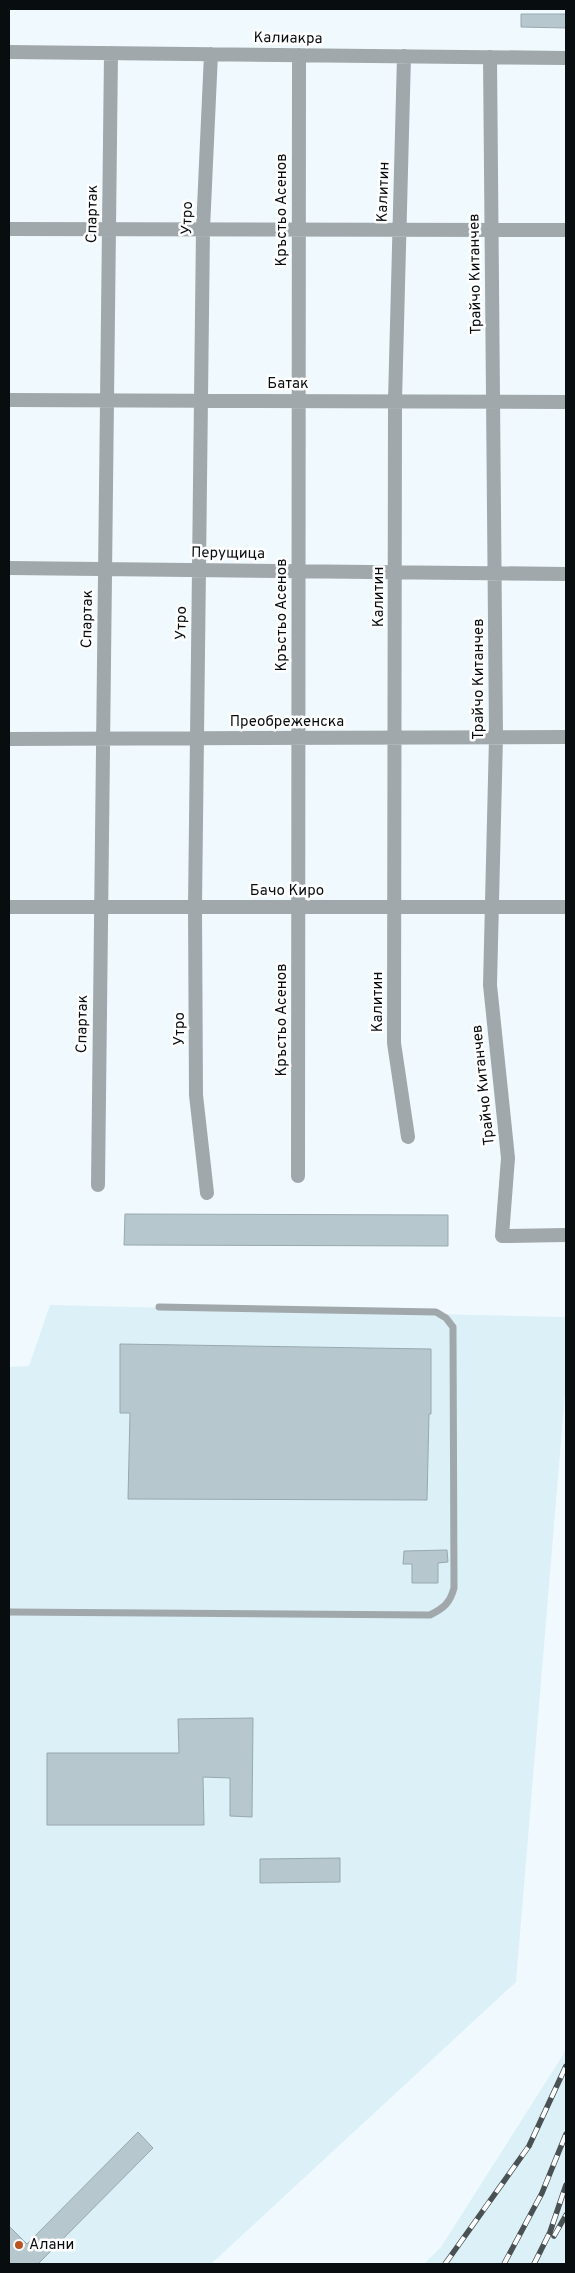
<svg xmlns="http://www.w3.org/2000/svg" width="575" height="2273" font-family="Overpass,sans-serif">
<rect width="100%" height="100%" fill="#f0fafe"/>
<path fill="#dcf0f8" d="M50,1305L566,1317V1381L516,1982L211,2264H9V1367L29,1366Z
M566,2047V2264H424L441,2247L563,2055Z"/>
<path fill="#b7c7ce" stroke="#98a8ae" d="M521,14H566V28L521,27Z
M125,1214L448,1215V1246L124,1245Z
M120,1344L431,1349V1414H429L427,1500L128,1499L130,1413H120Z
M447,1550L448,1562L438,1563V1583H412V1564H403L404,1551Z
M253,1718L252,1817L230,1816V1778L203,1777L204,1825H47V1753H179L178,1719Z
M340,1858V1882L260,1883V1859Z
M138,2132L153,2148L38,2264H9V2226L27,2244Z"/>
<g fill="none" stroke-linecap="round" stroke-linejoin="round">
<path stroke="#a1a8ab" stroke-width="7" d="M9,1612L430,1615C444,1608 450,1603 454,1588L453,1327L446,1318L436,1312L159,1307"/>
<path stroke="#a1a8ab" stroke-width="14" d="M9,52L566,58
M404,56L395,401L394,1043L408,1137
M490,57L496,737L490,985L508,1158L502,1236L566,1235
M9,229L566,230
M9,400L566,402
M9,568L566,574
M9,739L566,737
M9,907H566
M298,1176L299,55
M98,1185L111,53
M207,1193L196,1095L195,907L203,229L211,54"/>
<defs>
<path id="rail" d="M554,2236L566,2215
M445,2264L529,2146L566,2066
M504,2264L542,2193L566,2134
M534,2264L550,2232L566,2185"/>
</defs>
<use href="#rail" stroke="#4a5153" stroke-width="5.5"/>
<use href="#rail" stroke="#fff" stroke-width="4" stroke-dasharray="11" stroke-linecap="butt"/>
</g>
<circle fill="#b8541f" stroke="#fff" stroke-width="2" cx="19" cy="2245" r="5"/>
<g text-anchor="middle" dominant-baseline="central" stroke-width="5" stroke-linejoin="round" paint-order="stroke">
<g font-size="15" fill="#080e10" stroke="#fff">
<text transform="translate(288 39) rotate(1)">Калиакра</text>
<text transform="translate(384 192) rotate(-88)">Калитин</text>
<text transform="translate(282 210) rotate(-90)">Кръстьо Асенов</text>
<text transform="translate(93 214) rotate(-89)">Спартак</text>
<text transform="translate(188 218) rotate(-88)">Утро</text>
<text transform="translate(476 274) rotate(-91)">Трайчо Китанчев</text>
<text x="288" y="384">Батак</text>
<text transform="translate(228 554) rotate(1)">Перущица</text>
<text transform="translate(379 597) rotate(-90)">Калитин</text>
<text transform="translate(282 615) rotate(-90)">Кръстьо Асенов</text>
<text transform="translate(88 619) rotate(-89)">Спартак</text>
<text transform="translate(182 623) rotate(-89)">Утро</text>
<text transform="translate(479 679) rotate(-90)">Трайчо Китанчев</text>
<text x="287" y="722">Преобреженска</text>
<text x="287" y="891">Бачо Киро</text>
<text transform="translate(378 1002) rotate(-90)">Калитин</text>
<text transform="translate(282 1020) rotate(-90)">Кръстьо Асенов</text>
<text transform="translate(83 1024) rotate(-89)">Спартак</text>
<text transform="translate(180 1029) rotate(-90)">Утро</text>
<text transform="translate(484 1085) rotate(-96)">Трайчо Китанчев</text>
</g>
<g font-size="15" fill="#080e10" stroke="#fff" text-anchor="start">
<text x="29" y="2245">Алани</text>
</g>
</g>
<rect width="575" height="2273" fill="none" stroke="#080e10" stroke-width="20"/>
</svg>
